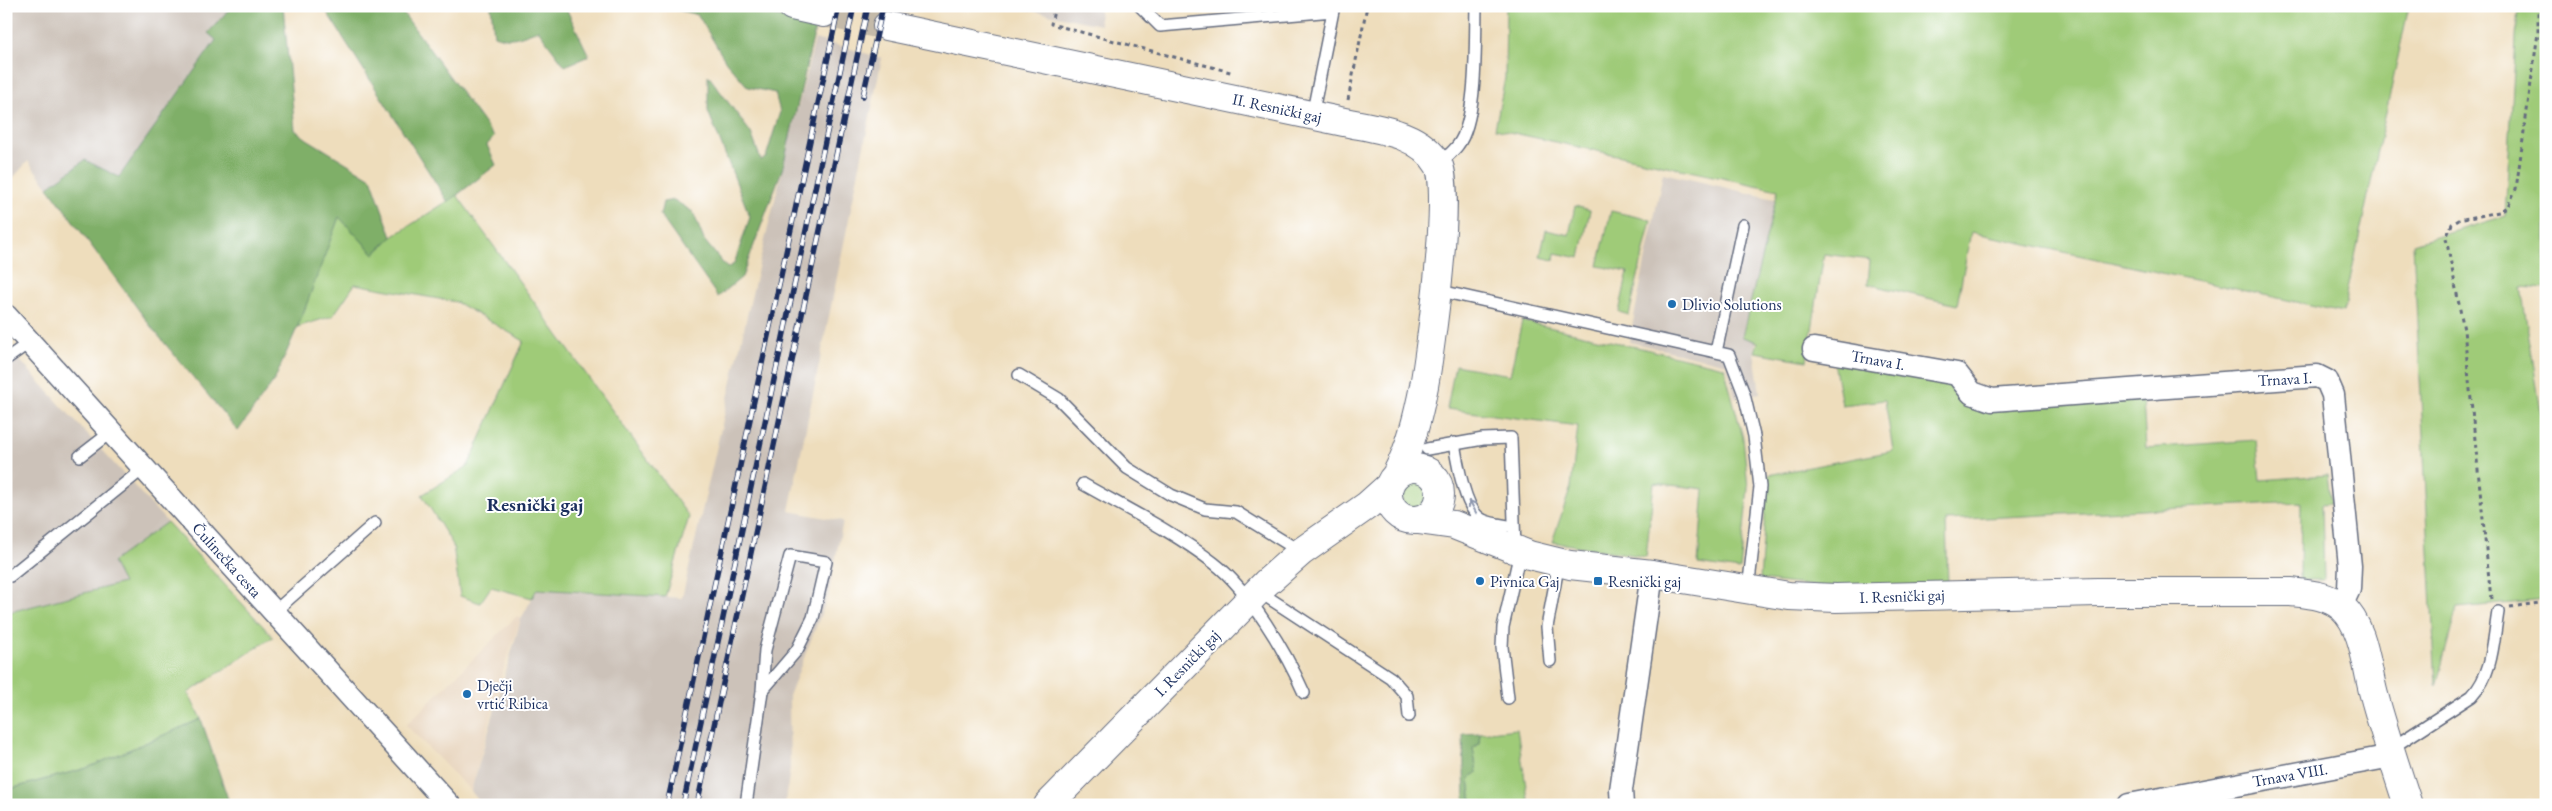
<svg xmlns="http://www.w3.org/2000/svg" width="2552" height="811" font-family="'EB Garamond',serif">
<rect width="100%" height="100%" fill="#fff"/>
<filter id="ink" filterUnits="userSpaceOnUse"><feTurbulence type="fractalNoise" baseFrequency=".02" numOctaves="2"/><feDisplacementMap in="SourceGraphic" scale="10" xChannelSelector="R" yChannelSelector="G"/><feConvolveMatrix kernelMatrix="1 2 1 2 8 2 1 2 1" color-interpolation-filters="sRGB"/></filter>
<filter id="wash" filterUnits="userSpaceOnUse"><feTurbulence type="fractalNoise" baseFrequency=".0096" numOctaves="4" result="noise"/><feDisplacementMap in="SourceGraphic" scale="20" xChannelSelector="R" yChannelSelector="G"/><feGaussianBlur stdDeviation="1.12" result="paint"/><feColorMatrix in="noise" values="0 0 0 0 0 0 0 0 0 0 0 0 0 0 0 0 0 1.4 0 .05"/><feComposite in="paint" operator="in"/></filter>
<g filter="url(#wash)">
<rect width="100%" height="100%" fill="#eeddbc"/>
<path fill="#e5d0b7" d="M517,616L521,619L505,664L471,791L406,725Z"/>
<path fill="#ccc2b9" d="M6,6H232L208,32L216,39L119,177L85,160L48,187L28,161L6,186Z
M1010,6H1099L1100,25Z
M815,39L882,58L789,511L843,521L828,596L789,696L790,768L785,805H482L471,791L521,619L537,589L682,598L758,268Z
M1663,173L1787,202L1754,352L1760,393L1735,398L1727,364L1629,342Z
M6,345L167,522L113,562L123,583L6,613Z"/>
<path fill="#9fcb78" stroke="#5d7d6b" d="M1506,6H2409L2343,312L1971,232L1957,305L1868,284L1870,260L1824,254L1807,361L1755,352L1758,342L1742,337L1778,190L1495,129L1505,78Z
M2518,6L2546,13V289L2521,287L2543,425L2546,426V600L2457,608L2436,686L2413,244L2505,216Z
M457,195L689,517L665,597L537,589L532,598L491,587L480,603L460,596L453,545L422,495L468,466L524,341L456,302L355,284L333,316L297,327L339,216L374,254L392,237Z
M1575,206L1590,210L1580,258L1555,253L1554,260L1540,257L1546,230L1569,235Z
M1611,211L1651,220L1629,315L1619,312L1628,272L1598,266Z
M1522,321L1724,367L1743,438L1748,488L1740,570L1698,564L1704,489L1654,483L1646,557L1552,542L1571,487L1578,426L1447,409L1455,365L1510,375Z
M1834,363L1952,382L1971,408L2143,400L2146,448L2256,440L2260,480L2327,475L2331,503L2322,504L2324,580H2300L2301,502L1946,520L1948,585L1823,587L1760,580L1768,475L1893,451L1885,400L1842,405Z
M1413,482H1421L1427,486L1428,498L1420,508L1408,509L1402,502V491Z
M167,522L273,637L188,693L201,719L87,768L6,790V613L123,583L112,562Z
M1517,729L1529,805H1472L1469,778L1477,773L1473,748L1479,743L1480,733Z"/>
<path fill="#7faf68" stroke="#4d6f63" d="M232,6H283L295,130L307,139L371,178L392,237L374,254L339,217L303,314L275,379L238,431L152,328L48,187L85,160L119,177L216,40L208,33Z
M323,6H398L494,137L487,145L496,165L448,202Z
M491,6H565L589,56L565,66L538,30C521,36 512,42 494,35Z
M663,6H731L816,25L783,167L742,277L718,297L660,215L663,202L674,200L693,212L704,240L727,268L734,264L750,217L708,111V75L751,133L761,160L766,157L780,112L775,93L748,87L726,62L698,15Z
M201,719L230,805H6V790L87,768Z
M1480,733L1479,743L1473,748L1477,773L1469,778L1472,805H1465L1463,734Z"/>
</g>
<g filter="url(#ink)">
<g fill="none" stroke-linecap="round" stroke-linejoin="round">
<path stroke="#c4baa9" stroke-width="28" stroke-dasharray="28 14" stroke-linecap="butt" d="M824,13L887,26"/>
<defs>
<path id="lane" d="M1140,6L1160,26L1333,11
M1312,116L1334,6
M1439,164C1445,158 1453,152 1458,145C1478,119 1475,40 1476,6
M1436,290L1729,355L1744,394L1754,436L1760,487L1748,590
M1716,352L1743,225
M6,359L30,342
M1019,375L1059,399L1127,468L1171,495L1205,509L1236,512L1301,552
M1454,443C1457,461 1465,512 1483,520C1491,524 1504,525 1514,527
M1427,449L1483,439L1511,438L1515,548
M80,456L111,432
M1083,484C1127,509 1174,532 1214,563C1249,590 1286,652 1304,693
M6,576H10L144,468
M1258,591L1391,678L1407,696L1409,716
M274,612L375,523
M1550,661L1547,627L1559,562
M1508,698L1502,647L1503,627L1520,552
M2390,749L2472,696C2493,673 2493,642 2498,612
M746,805L762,691L765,650L790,556L826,562L813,618L797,650L762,691"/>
<path id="street" d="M6,316L449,805
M1814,349L1957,374L1972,393L1992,400L2317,376L2327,381L2333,395L2350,566L2349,589L2341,606
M1622,805L1621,790L1652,574
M2129,805L2392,756"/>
<path id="secondary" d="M792,6L824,13
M887,26L1344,122C1376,129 1419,132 1438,164C1453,187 1430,353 1424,386C1418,416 1411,446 1397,473
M1388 494a26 26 0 1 1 52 0a26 26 0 1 1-52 0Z
M1418,520L1454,525L1529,555L1570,565L1652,574L1789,596L1836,598L2098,592H2291C2308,594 2328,595 2342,607C2365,628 2366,667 2374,695C2384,732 2396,768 2408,805
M1048,805L1266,583L1301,552L1368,505L1388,487"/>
</defs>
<use href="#lane" stroke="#656c7f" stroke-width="14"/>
<use href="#street" stroke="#656c7f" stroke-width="25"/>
<use href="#secondary" stroke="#656c7f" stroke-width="30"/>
<path stroke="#656c7f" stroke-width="3" stroke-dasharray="4 4" stroke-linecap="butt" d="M1055,6L1051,24L1234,73
M1348,100L1367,6
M2491,599L2464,330L2446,238L2452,224L2459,220L2499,212L2508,206L2516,189L2538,33V6
M2510,607L2546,602"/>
<use href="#lane" stroke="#fff" stroke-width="11"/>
<use href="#street" stroke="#fff" stroke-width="22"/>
<use href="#secondary" stroke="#fff" stroke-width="28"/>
<defs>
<path id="rail" d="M863,96L883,6
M667,805L839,6
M683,805L854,6
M697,805L868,6"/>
</defs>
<use href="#rail" stroke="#1b2f5e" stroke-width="5.5"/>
<use href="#rail" stroke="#fff" stroke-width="4" stroke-dasharray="11" stroke-linecap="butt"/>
</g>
<defs><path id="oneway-shaft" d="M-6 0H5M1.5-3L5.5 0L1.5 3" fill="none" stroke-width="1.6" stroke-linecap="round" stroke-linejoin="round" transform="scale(1.25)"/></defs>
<use stroke="#8d97ae" href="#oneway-shaft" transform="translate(1473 507) rotate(-118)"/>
</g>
<g fill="#1f6fb2" stroke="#fff" stroke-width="2">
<circle cx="1672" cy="304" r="5"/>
<circle cx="1480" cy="581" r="5"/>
<rect x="1593" y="576" width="10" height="10" rx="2.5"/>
<circle cx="467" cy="694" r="5"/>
</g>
<g text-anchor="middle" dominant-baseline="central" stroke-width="4" stroke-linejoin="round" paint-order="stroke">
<g font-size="16" fill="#1b2f5e" stroke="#fff">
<text transform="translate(1277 108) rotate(12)">II. Resnički gaj</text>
<text transform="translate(1878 360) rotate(10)">Trnava I.</text>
<text transform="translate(2285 379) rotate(-3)">Trnava I.</text>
<text transform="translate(227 560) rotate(48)">Čulinečka cesta</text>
<text transform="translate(1902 596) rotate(-2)">I. Resnički gaj</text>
<text transform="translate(1187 663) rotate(-46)">I. Resnički gaj</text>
<text transform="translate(2290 775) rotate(-10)">Trnava VIII.</text>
</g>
<g font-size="16" fill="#1b2f5e" stroke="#fff" text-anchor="start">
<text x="1682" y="304">Dlivio Solutions</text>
<text x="1490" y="581">Pivnica Gaj</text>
<text x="1608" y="581">Resnički gaj</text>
<text x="477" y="685">Dječji<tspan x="477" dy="18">vrtić Ribica</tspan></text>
</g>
<g font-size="19" font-weight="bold" fill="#1b2f5e" stroke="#fff">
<text x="535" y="504">Resnički gaj</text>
</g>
</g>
<rect width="2552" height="811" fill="none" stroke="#fff" stroke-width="25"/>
</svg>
